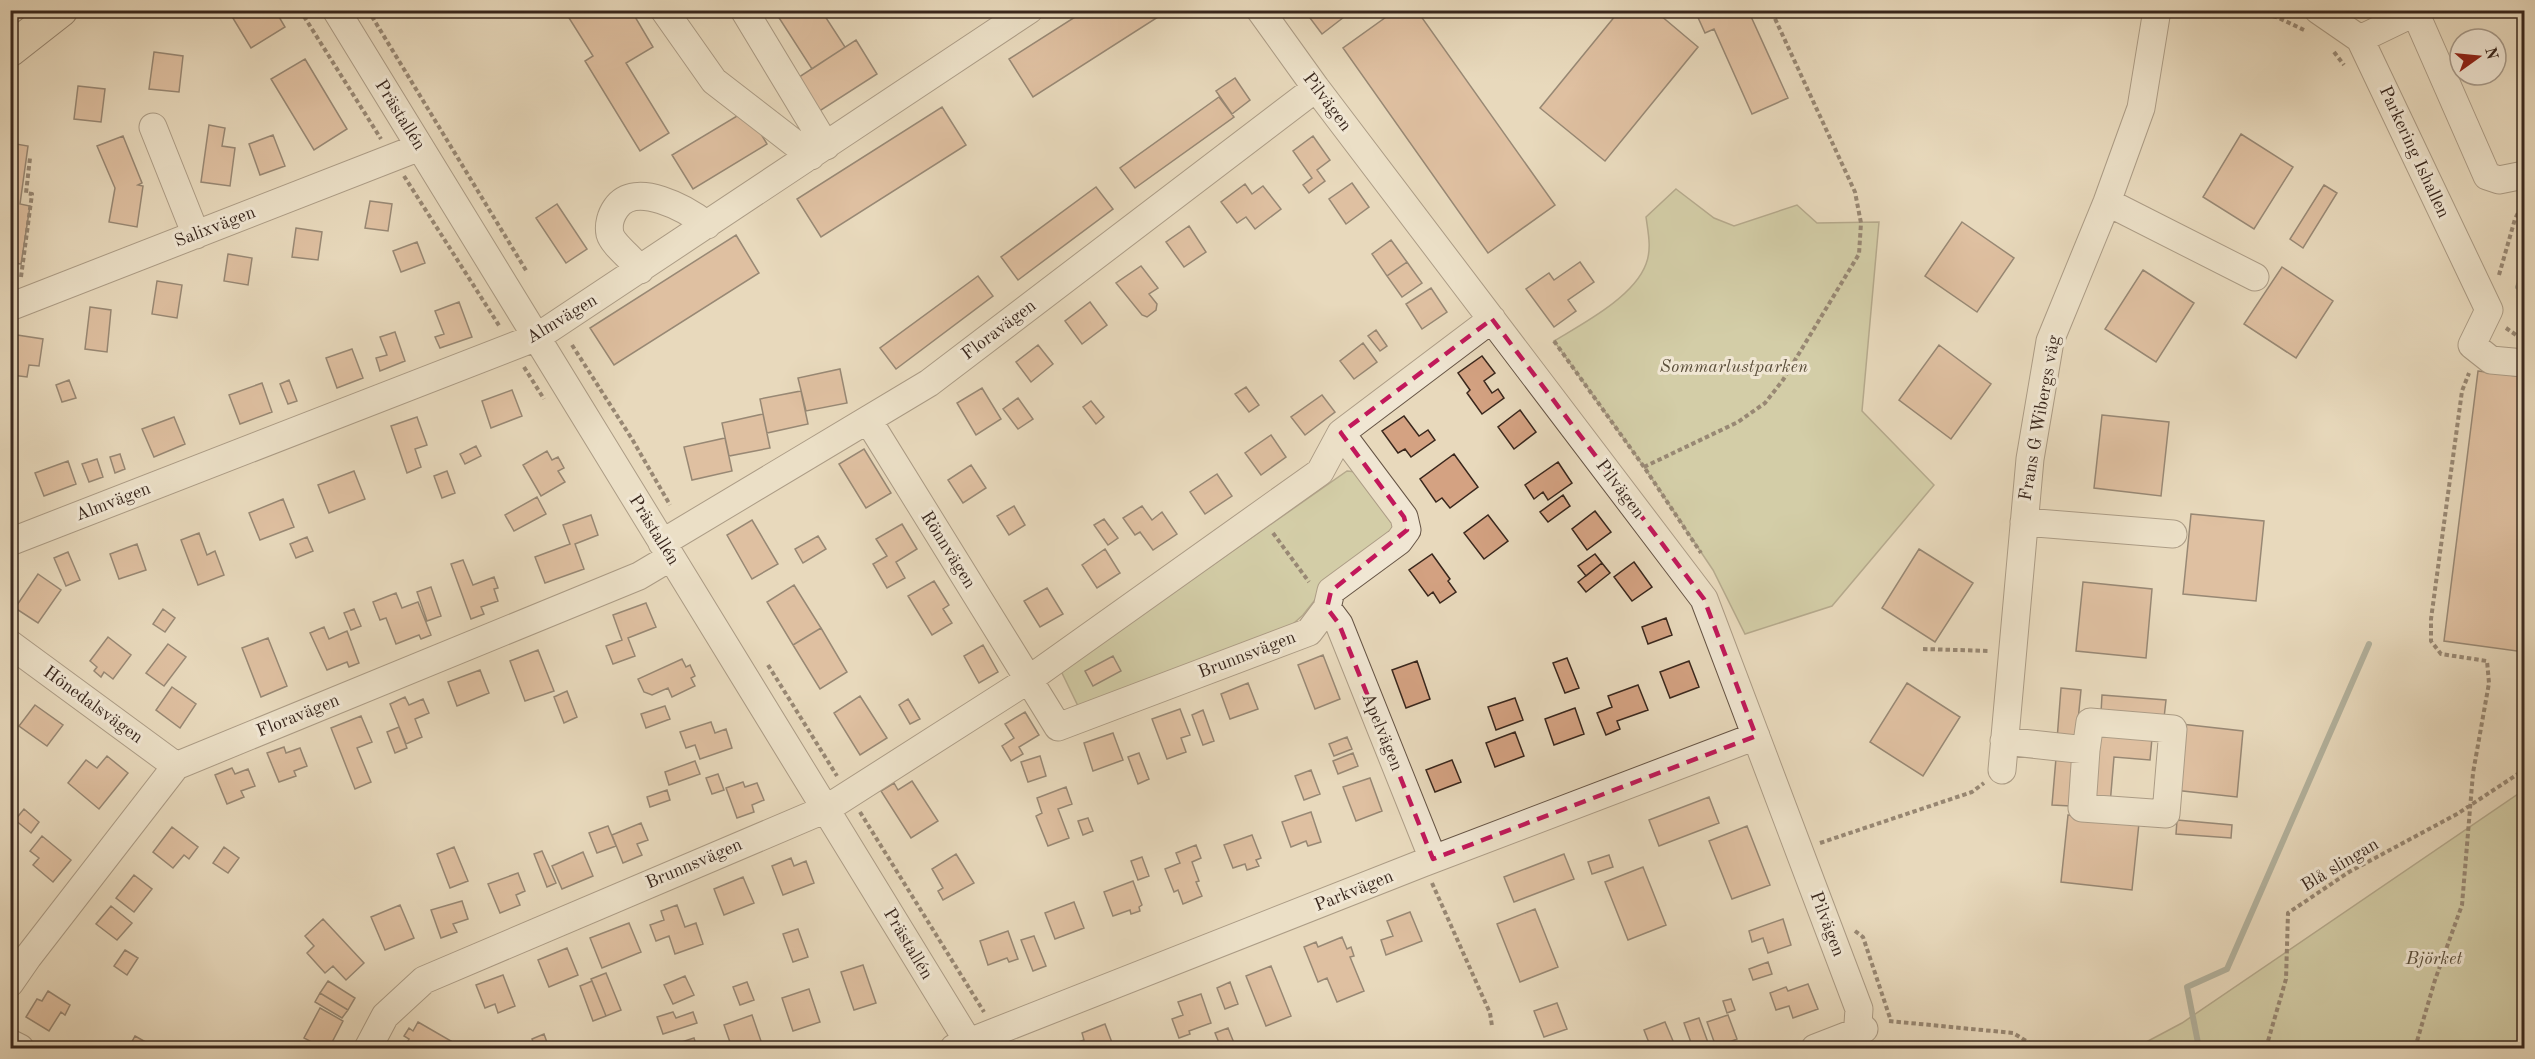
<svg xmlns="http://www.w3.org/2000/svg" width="2535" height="1059" font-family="'Old Standard TT',serif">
<rect width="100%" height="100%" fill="#e8d9bc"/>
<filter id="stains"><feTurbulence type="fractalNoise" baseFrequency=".00333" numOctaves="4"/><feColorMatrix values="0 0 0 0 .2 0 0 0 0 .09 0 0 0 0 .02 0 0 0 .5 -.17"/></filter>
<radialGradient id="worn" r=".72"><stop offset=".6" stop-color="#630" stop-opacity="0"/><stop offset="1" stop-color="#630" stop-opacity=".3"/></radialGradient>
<path fill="#babe8e" stroke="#7a7256" stroke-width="1.5" d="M1676,189L1714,218L1734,226L1797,205L1817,223L1879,222L1862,411L1934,485L1832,606L1745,634L1713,570L1644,467L1554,341C1582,324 1634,297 1646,264C1652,249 1648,232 1646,217Z
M1347,471L1357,472L1394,520L1396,533L1326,586L1303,615L1285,631L1079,708L1061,671Z
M2524,790V1048H2135L2182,1023Z"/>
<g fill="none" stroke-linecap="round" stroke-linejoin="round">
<path stroke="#727f73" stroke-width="6" d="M2518,287L2524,272
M2199,1048L2187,987L2227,969L2369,644"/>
</g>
<path fill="#d4a282" stroke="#39271d" stroke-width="1.5" d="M228,10H275L285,27L251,48Z
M564,10H631L653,47L626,63L669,133L640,151L585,61L593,56Z
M774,10H821L845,47L812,69Z
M1086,10H1169L1033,97L1009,59Z
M1304,10H1353L1322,34Z
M1396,10H1426L1420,15L1555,205L1488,253L1343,48Z
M1620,10H1654L1698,47L1605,161L1540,108Z
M1702,10H1748L1788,98L1752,114L1714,29L1705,33L1696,13Z
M856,40L877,74L818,112L796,79Z
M154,52L183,56L179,92L149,89Z
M305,59L347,129L314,150L271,79Z
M1235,78L1250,100L1232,114L1216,91Z
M78,86L105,89L101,122L74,119Z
M1219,97L1234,117L1135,188L1120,168Z
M942,107L966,145L821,237L797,199Z
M747,110L767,144L693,189L672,155Z
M209,125L225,128L222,146L235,148L230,186L201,182Z
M2241,134L2293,167L2254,229L2203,197Z
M273,135L285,166L260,175L249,144Z
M123,136L142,183L138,185L143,186L137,227L109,222L115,188L97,146Z
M1313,136L1330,160L1317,170L1325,181L1309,193L1303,185L1312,178L1293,151Z
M10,143L28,146L20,204L30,206L21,264L10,262Z
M1352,183L1369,207L1346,224L1329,199Z
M1245,184L1252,194L1263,186L1281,209L1255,229L1246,217L1237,223L1221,202Z
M2324,185L2337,193L2303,248L2290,239Z
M1096,187L1113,209L1018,280L1001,257Z
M370,201L392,204L388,231L365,228Z
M557,204L587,249L566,263L536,218Z
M1962,222L2014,258L1977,312L1925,276Z
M1189,226L1206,252L1184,267L1166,242Z
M296,228L322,232L318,260L292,257Z
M736,235L759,273L614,365L590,328Z
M1391,240L1407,262L1387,276L1372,254Z
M417,242L425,263L401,272L393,251Z
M228,254L252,258L248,285L224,281Z
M1407,262L1422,283L1402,297L1387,276Z
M1580,262L1594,282L1568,300L1576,311L1554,327L1526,289L1549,273L1554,280Z
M1141,266L1158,288L1149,294L1157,304L1156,310L1147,317L1142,315L1116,283Z
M2282,267L2333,301L2296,358L2244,324Z
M2143,270L2194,303L2156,362L2105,329Z
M978,276L993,296L896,369L880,348Z
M157,281L182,285L177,318L152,314Z
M1431,288L1447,312L1422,329L1406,304Z
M459,302L472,337L440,348L435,337L444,334L435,311Z
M1090,302L1107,325L1082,344L1065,321Z
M90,307L111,310L107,352L85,349Z
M1376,330L1387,346L1380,351L1368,336Z
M395,332L405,361L380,371L376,358L387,355L380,337Z
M17,335L43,339L39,366L29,365L27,377L12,375Z
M1363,343L1377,362L1354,379L1340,361Z
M1038,345L1053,364L1031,382L1016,362Z
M1939,345L1991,384L1951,439L1899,400Z
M352,349L363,378L337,388L326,358Z
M1482,356L1495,373L1484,381L1492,393L1498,389L1504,398L1482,414L1467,393L1470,390L1458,373Z
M840,369L847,403L806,411L798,378Z
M2478,371L2524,377V652L2444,641Z
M69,380L76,398L62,402L56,385Z
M289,380L297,401L288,404L280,384Z
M262,383L272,412L240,424L229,395Z
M1246,387L1259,405L1249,412L1235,394Z
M982,388L1001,419L976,435L957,403Z
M512,390L522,416L491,428L482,401Z
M801,391L808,424L767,433L760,399Z
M1322,395L1335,412L1305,435L1291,417Z
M1018,398L1033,419L1018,429L1003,409Z
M1091,401L1104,417L1096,424L1083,407Z
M1520,410L1536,432L1514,449L1498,427Z
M763,414L770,448L729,456L722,423Z
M2102,415L2169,422L2161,496L2094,488Z
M1404,416L1419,436L1428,430L1435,440L1411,457L1405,449L1398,453L1382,431Z
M174,417L185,444L154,457L142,429Z
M417,417L427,445L415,449L421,467L407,473L391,426Z
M1271,435L1286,457L1261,475L1245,453Z
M725,438L732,471L692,480L684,447Z
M476,446L481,456L465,464L460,454Z
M864,449L891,493L866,508L839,464Z
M547,451L552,460L558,457L564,468L558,471L565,482L541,496L523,465Z
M120,454L125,469L115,473L110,457Z
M1454,454L1478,487L1450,508L1442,498L1436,502L1420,479Z
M97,459L103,477L89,482L82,464Z
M68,461L76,484L44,496L35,473Z
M1558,462L1572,483L1548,500L1543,492L1534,499L1525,485Z
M971,465L986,488L963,503L948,480Z
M354,471L365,499L329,513L318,485Z
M447,471L455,493L442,498L434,476Z
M1217,474L1232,496L1205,514L1190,492Z
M1563,495L1570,506L1548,522L1540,512Z
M537,497L546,514L514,531L505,515Z
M283,499L294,527L260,540L249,513Z
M1014,506L1025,525L1009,535L997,516Z
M1142,506L1152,520L1162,512L1177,534L1153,550L1140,532L1135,535L1123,518Z
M1595,511L1611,532L1587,550L1572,529Z
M2191,514L2264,521L2256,601L2183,594Z
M591,515L598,535L575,544L584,569L545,583L535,557L570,544L563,525Z
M1488,515L1508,541L1484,559L1464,533Z
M1104,519L1118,538L1108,545L1094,525Z
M752,520L778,564L752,579L727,535Z
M902,524L917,549L896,562L905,578L887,588L873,564L887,556L876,539Z
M199,533L207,555L215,551L224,575L198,585L181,540Z
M818,536L826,549L803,563L795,549Z
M307,537L313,551L296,558L290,544Z
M137,544L146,570L119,579L110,554Z
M1105,549L1120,573L1097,588L1082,565Z
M1919,549L1973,583L1935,642L1882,608Z
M68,552L80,580L66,586L54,558Z
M1432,554L1450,579L1448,581L1456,592L1440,603L1433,592L1428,596L1409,570Z
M1595,554L1602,563L1586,576L1578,566Z
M463,560L473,585L494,577L498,588L494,589L498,601L481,607L484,614L471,619L451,564Z
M1634,562L1652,587L1632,601L1614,577Z
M1602,563L1610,573L1586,592L1578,582Z
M38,574L61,590L38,623L15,608Z
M934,581L949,605L943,609L952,623L932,635L908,596Z
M2083,582L2152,589L2146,658L2076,651Z
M794,585L821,628L793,645L767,602Z
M431,587L441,616L427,621L417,592Z
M1047,588L1063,614L1040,627L1024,601Z
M396,593L402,608L418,602L431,635L421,639L419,635L396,644L386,618L380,620L373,602Z
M646,603L656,627L628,638L635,656L613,664L606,646L622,640L613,615Z
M163,609L175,618L165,632L153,624Z
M354,609L361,626L351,630L344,613Z
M1666,618L1672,635L1648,644L1642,627Z
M324,627L329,639L347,631L359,663L349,667L347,662L327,670L310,633Z
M821,628L847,672L820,689L793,645Z
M108,637L131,655L113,679L104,672L101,677L94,671L97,667L90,661Z
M268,638L287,686L261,697L242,648Z
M168,644L186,657L164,686L146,673Z
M983,645L998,672L979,683L964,656Z
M538,650L554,691L525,701L510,661Z
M1323,655L1340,699L1315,709L1298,665Z
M1113,656L1121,671L1093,686L1085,671Z
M1567,658L1579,688L1565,693L1553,663Z
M682,659L686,667L690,665L695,676L691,678L695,686L672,697L668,688L652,695L644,692L638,679Z
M1417,661L1430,699L1406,708L1392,670Z
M1689,661L1699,687L1670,698L1660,672Z
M480,670L489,693L457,706L448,682Z
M1248,683L1258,709L1230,719L1221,694Z
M1907,683L1960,717L1923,776L1870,742Z
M1638,685L1648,710L1617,721L1620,729L1606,735L1597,713L1612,707L1608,696Z
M172,687L196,704L180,728L156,710Z
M2061,688L2081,690L2076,741L2057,740Z
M567,691L577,717L564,723L554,697Z
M2102,695L2166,700L2164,718L2101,713Z
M860,696L887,738L860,755L834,713Z
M405,697L409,705L423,699L429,713L415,719L422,737L406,744L390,704Z
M1515,698L1523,720L1496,730L1488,707Z
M908,699L920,719L910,724L899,705Z
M35,705L63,725L47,746L19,726Z
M665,706L670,719L646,728L641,714Z
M1575,708L1584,734L1554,745L1545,719Z
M1180,709L1190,735L1181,738L1186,752L1167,759L1152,719Z
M1203,710L1214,741L1203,745L1192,715Z
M1025,712L1039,735L1019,747L1023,754L1011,761L1002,746L1014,738L1005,724Z
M361,716L372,742L357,748L371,782L355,789L331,728Z
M711,722L715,733L726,729L732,748L700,759L695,745L686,748L680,732Z
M2181,724L2243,731L2237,797L2174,790Z
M399,727L407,748L395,753L387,732Z
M1515,732L1524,756L1495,767L1486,743Z
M1113,733L1123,760L1093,771L1084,743Z
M2097,733L2152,738L2150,760L2114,757L2110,805L2092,803Z
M1347,737L1352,749L1334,756L1329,744Z
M284,747L286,753L300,748L307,766L294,771L296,776L279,782L267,753Z
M1139,753L1149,779L1138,784L1128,757Z
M1353,753L1358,766L1338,774L1333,761Z
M107,756L128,773L99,809L68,783L86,760L97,768Z
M1040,756L1046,776L1028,782L1021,762Z
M2056,758L2075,759L2071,806L2052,805Z
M1452,760L1461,782L1435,792L1426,770Z
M695,761L700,774L669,785L665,772Z
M232,768L235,774L248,769L255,786L241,791L244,797L227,804L215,775Z
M1311,770L1320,794L1304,800L1295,776Z
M718,774L724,790L712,794L706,778Z
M1370,778L1382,811L1356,821L1343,787Z
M912,781L938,821L911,838L881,791L894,783L898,790Z
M743,782L745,787L757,783L764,800L752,805L754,812L737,818L726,788Z
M1066,787L1072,804L1058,809L1069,838L1048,846L1036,816L1042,813L1037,798Z
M667,790L670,800L650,807L647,797Z
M1709,797L1719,823L1659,846L1649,820Z
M24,809L39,822L31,833L15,820Z
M1311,812L1321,842L1308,846L1306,841L1291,847L1282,822Z
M2068,815L2139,823L2132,890L2061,882Z
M1088,818L1093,831L1083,835L1078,821Z
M2177,820L2232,825L2231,838L2176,834Z
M641,823L648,840L637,844L642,855L623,863L612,835Z
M608,826L616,846L597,853L589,833Z
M1747,826L1770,885L1732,899L1709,841Z
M172,827L198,847L189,859L184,855L173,868L153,852Z
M1252,835L1261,858L1256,860L1259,866L1247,870L1245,864L1233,868L1224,845Z
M42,836L71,860L53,882L33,865L39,858L30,851Z
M1196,845L1201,858L1192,862L1199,881L1196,882L1202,896L1183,904L1178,890L1174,892L1165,869L1180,863L1176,853Z
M224,847L239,858L228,873L213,863Z
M454,847L468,881L450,888L437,854Z
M542,851L556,883L547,887L534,854Z
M583,852L593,876L562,889L552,866Z
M956,854L974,883L943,900L938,891L943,888L932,869Z
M1564,854L1574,879L1514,902L1504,877Z
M1609,855L1613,867L1592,874L1588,862Z
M1142,857L1149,876L1138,880L1131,861Z
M791,858L794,866L806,861L814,883L783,895L772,866Z
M1643,867L1666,925L1628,940L1605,882Z
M518,873L525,891L516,895L520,905L500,913L488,884Z
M134,875L152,889L134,912L116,898Z
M743,877L754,903L724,915L714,889Z
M1133,881L1142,905L1139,907L1140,911L1131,914L1130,910L1113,916L1104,892Z
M462,901L468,919L453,924L457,932L441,938L431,910Z
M1074,902L1084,928L1055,939L1045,913Z
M400,905L414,938L385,950L371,917Z
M677,905L685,927L696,923L703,944L675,954L669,936L656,941L650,925L664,920L661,911Z
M111,906L132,923L117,940L96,924Z
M1535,909L1558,967L1520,982L1497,924Z
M1410,912L1422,941L1386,955L1381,940L1393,936L1387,921Z
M323,919L364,963L346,980L333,966L325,973L307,953L314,946L305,936Z
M1783,919L1791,945L1768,953L1763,938L1752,942L1749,931Z
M629,923L641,952L602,968L590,938Z
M798,929L808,957L793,962L783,934Z
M1008,931L1018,959L1009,962L1007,958L988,965L980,941Z
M1034,936L1046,966L1033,971L1021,940Z
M1342,937L1347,949L1351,947L1354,956L1350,957L1364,991L1337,1002L1327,978L1318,982L1304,947L1316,942L1318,947Z
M567,948L578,975L549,987L538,960Z
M125,950L138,958L127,975L114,966Z
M1768,962L1772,974L1753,980L1749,969Z
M863,965L876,1003L854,1010L841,972Z
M1271,966L1291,1016L1266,1026L1246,976Z
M606,973L621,1010L606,1016L591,979Z
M503,975L515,1006L498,1013L495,1004L485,1008L476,985Z
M685,976L694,995L673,1004L664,985Z
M328,981L355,998L348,1010L320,993Z
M592,981L606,1016L593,1021L580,986Z
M747,982L754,1000L740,1005L733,987Z
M1230,982L1238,1004L1225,1009L1217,988Z
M1808,984L1818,1009L1793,1018L1789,1006L1776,1010L1770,993L1786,987L1788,991Z
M809,989L820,1022L793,1031L782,998Z
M48,991L70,1005L65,1015L61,1012L49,1031L26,1017L37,999L42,1001Z
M320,993L348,1010L342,1018L315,1002Z
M1201,994L1211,1023L1189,1031L1190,1034L1179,1038L1172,1019L1183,1015L1178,1002Z
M1731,999L1735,1010L1727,1013L1723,1001Z
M1557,1003L1567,1029L1544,1037L1534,1011Z
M320,1008L343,1021L329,1048H323L304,1038Z
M673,1012L676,1018L693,1012L697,1023L663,1034L657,1017Z
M752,1015L762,1044L750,1048H732L724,1025Z
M1728,1015L1737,1039L1716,1047L1707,1022Z
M1699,1018L1710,1048H1693L1684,1023Z
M418,1022L451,1041L447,1048L432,1046L430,1048H404L409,1039L404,1036L409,1028L413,1031Z
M1665,1022L1676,1048H1651L1644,1030Z
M1105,1024L1114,1048H1061L1084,1040L1082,1033Z
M1228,1028L1236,1048H1221L1215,1033Z
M544,1034L549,1048H535L532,1039Z
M135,1036L151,1045L149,1048H115L119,1042L129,1047Z
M694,1038L697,1048H667L666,1047Z"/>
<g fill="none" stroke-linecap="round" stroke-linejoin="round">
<defs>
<path id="minor" d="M336,10L972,1048
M664,10L714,81L811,156
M744,10L826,146
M1260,10L1316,88L1704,599L1859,1009L1858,1024L1864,1029L1815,1048
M2318,10L2360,39L2489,310L2472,345L2491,360L2524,363
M2415,12L2487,176L2499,180L2524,175
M2360,39L2420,10
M153,127L196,235
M2107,202L2255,277
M640,270C633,259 613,245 610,234C608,225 611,215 616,208C635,180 687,209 707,225
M10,307L420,147
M868,420L1058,727L1309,632L1327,608L1331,591L1399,541L1407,530L1404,517L1341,433
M2024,522L2173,534
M10,542L537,337L1029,10
M662,543L929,383L1316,88
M1327,608L1339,624L1433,859
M10,644L176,766
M2004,741L2086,750L2090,722L2173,729L2166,814L2082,808L2086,750
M2002,770L2030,459L2050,341L2107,202L2141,108L2157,10
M10,983L28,957L176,766L639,576L671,557
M10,1043L20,1048
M368,1048L385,1016L424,980L826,809L1028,680L1320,472L1341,433L1492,319
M954,1048L1423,863L1756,736"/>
<path id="major" d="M10,50L61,10"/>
</defs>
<use href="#minor" stroke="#655445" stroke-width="29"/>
<use href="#major" stroke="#39271d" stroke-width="35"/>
<path stroke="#39271d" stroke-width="4" stroke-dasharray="4.5 3" stroke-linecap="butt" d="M300,10L381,139
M368,10L527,272
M2251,10L2279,18L2304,30
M86,15L93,10
M2334,52L2344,65
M404,176L500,327
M2499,275L2515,219L2524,201
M21,277L32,194L26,193L30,158
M2506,328L2519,337
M1554,341L1644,467L1701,553
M572,345L632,439L670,505
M524,367L544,399
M1644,467L1738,422L1765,403L1783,380L1859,254L1861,223L1855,192L1771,10
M1273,533L1309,582
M1923,649L1990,651
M768,665L837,776
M860,812L984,1012
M1820,843L1972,792L1984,783
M1432,883L1490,1013L1492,1026
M1855,931L1863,937L1891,1021
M1889,1021L2013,1033L2038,1048
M2266,1048L2286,979L2288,913L2349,872L2457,814L2524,770
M2415,1048L2435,980L2462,905L2473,773L2489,683L2487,661L2441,654L2431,641V619L2462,391L2469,373"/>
<use href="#minor" stroke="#f0e6d3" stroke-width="27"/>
<use href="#major" stroke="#e8d9bc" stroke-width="33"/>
</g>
<path d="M0 0H2535V1059H0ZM1492,319L1704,599L1756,736L1433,859L1339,624L1327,608L1331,591L1407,530L1404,517L1341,433Z" fill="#e8d9bc" fill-opacity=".55" fill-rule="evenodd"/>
<path fill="none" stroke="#c2185b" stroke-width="4.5" stroke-dasharray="12 8" stroke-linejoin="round" d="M1492,319L1704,599L1756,736L1433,859L1339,624L1327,608L1331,591L1407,530L1404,517L1341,433Z"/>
<g text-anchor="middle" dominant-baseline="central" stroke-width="6" stroke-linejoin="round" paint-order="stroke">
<g font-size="18" fill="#39271d" stroke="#f0e6d3">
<text transform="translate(1327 102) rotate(53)">Pilvägen</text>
<text transform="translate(400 115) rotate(58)">Prästallén</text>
<text transform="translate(2414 152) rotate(65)">Parkering Ishallen</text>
<text transform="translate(215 227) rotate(-21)">Salixvägen</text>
<text transform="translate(562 319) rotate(-31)">Almvägen</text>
<text transform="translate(999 330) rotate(-37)">Floravägen</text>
<text transform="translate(2040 418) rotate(-80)">Frans G Wibergs väg</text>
<text transform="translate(1620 489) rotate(53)">Pilvägen</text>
<text transform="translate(113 502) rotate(-21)">Almvägen</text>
<text transform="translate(654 530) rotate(58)">Prästallén</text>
<text transform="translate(948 550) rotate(58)">Rönnvägen</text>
<text transform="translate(1247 655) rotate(-21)">Brunnsvägen</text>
<text transform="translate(93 705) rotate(36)">Hönedalsvägen</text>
<text transform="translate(298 716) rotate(-22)">Floravägen</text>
<text transform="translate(1382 732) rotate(68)">Apelvägen</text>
<text transform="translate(694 864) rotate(-23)">Brunnsvägen</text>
<text transform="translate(2340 865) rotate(-31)">Blå slingan</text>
<text transform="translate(1354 891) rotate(-22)">Parkvägen</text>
<text transform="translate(1827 924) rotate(69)">Pilvägen</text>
<text transform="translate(908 944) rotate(59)">Prästallén</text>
</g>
<g font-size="18" font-style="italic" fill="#594d39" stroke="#f0e6d3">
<text x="1734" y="367">Sommarlustparken</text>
<text x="2434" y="959">Björket</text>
</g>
</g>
<rect width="2535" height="1059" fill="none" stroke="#e8d9bc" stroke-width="36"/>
<rect x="12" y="12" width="2511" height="1035" fill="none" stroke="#39271d" stroke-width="3"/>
<rect x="18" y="18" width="2499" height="1023" fill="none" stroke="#39271d" stroke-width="1.5"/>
<g transform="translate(2478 57) rotate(75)"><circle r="28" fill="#f0e6d3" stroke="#a79a8a" stroke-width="1.5"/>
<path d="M0-4.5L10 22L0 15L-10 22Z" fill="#8f2418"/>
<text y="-9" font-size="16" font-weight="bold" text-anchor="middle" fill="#39271d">N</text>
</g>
<rect width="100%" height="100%" filter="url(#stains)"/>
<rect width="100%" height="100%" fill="url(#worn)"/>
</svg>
